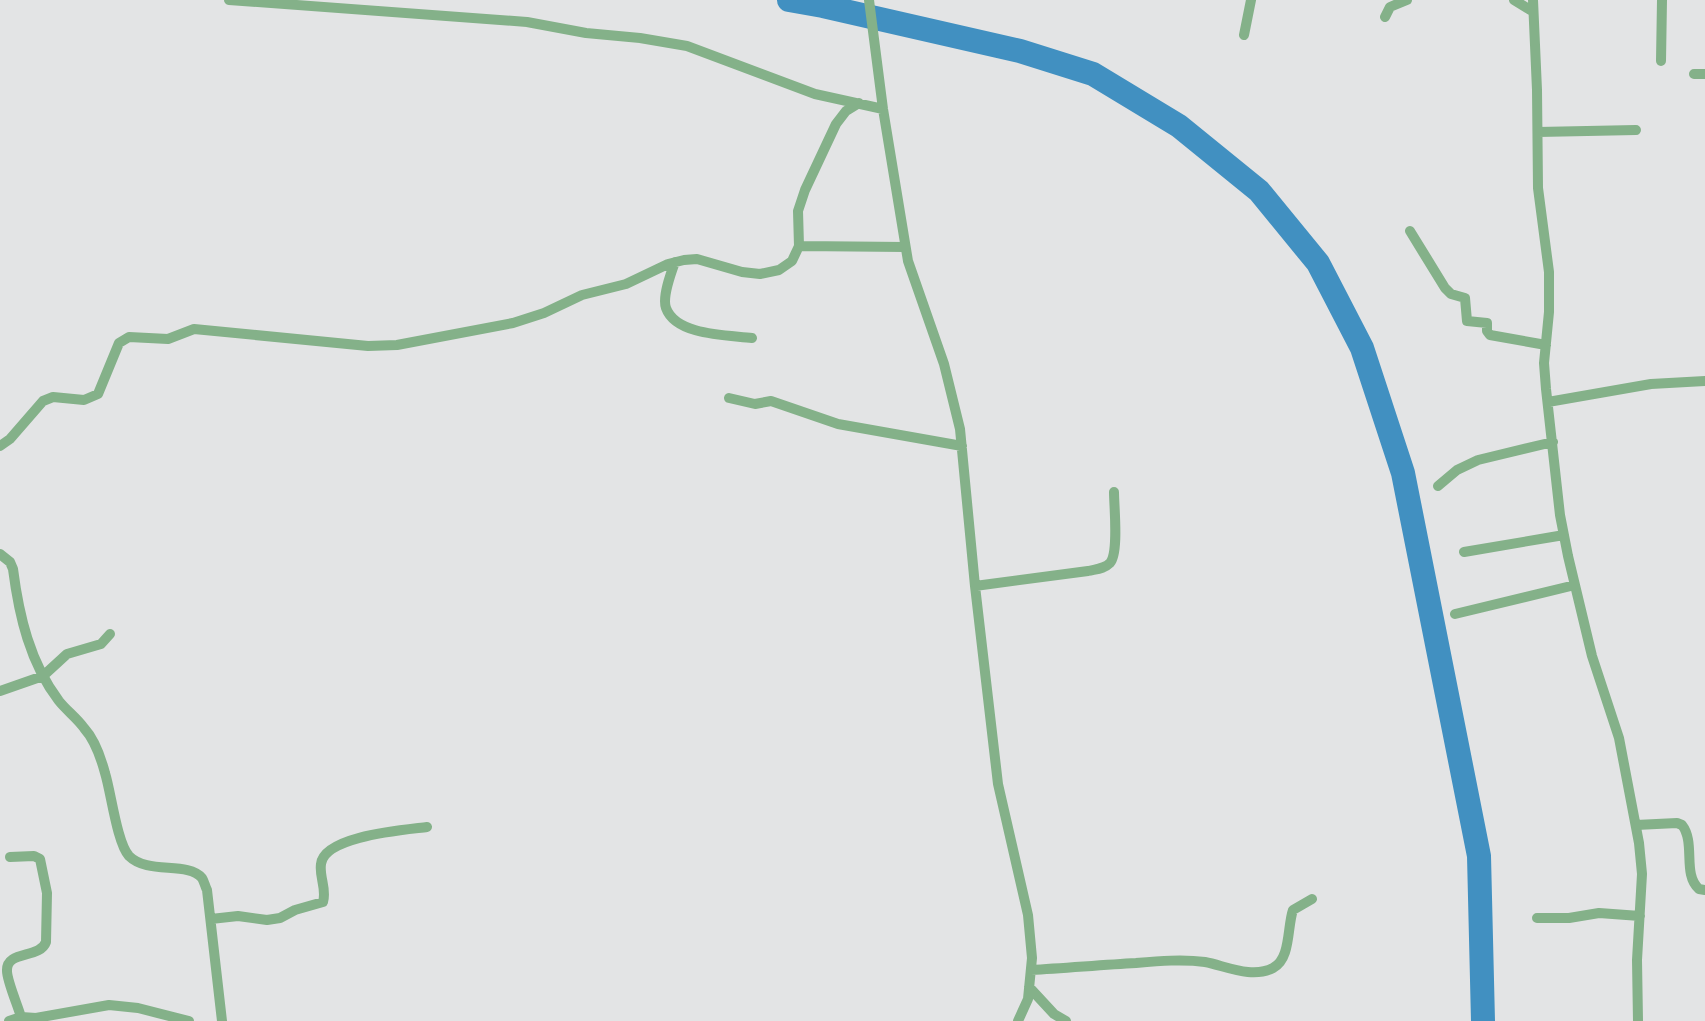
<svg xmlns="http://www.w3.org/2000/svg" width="1705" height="1021" font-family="'Roboto Condensed',sans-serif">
<rect width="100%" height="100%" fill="#e3e4e5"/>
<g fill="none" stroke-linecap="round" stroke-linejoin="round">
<path stroke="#4190c1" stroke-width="24" d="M789,0L823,6L1020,51L1093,74L1179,126L1259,191L1318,263L1362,348L1403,473L1479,856L1483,1021"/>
<path stroke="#84b189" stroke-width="10" d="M229,0L527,22L586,33L640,38L687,46L815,94L883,109
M869,0L883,109L908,261L944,364L960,429L975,586L998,784L1028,915L1032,958L1028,999L1018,1021
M1514,0L1532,11
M1533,0L1537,90L1538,188L1549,272V312L1544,363L1546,389L1560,515L1568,556L1592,656L1619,738L1639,843L1642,874L1637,960L1638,1021
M1385,17L1390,7L1407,0
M1244,35L1251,0
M1661,61L1662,0
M1694,74H1705
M1538,132L1636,130
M1410,231L1445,288L1451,294L1465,298L1467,321L1487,323V331L1490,335L1546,345
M799,246L905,247
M675,262C671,273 662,297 666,308C676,336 729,335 752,338
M729,398L755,404L771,401L838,424L962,446
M1548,402L1651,384L1705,381
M0,446L10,439L43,401L53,397L84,400L98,394L119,343L129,337L168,339L194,329L368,346L397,345L513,323L544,313L582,295L626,284L668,264L684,260L697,259L742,272L760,274L779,270L792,261L799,246L798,211L805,190L836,124L846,111L859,103
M1438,486L1457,470L1478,460L1553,442
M1464,552L1564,535
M0,554L10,562L13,569C19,616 30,663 59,701C67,711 77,718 84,728C95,740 101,758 105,773C111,792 117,843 129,856C148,875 187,861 202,878C204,881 205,886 207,890L222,1021
M975,586L1088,571C1096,569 1104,569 1110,563C1119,553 1114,507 1114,492
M1455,614L1575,585
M0,691L43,676L67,654L101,644L110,634
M1636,825L1677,823L1682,825C1696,843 1682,874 1699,889L1705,890
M10,857L34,856L40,859L47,893L46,942C40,959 6,950 7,971C7,981 18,1006 21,1017
M1537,918H1569L1599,913L1640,916
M211,919L238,916L267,920L280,918L295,910L323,902C327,889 319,877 321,864C324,836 404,830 427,827
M1031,970C1066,968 1101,965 1136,963C1159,961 1183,959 1205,962C1226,966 1252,979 1273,968C1291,959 1287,927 1293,910L1312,899
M1029,987L1054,1014L1066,1021
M9,1021L21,1017L36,1018L109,1005L138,1008L189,1021"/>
</g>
</svg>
